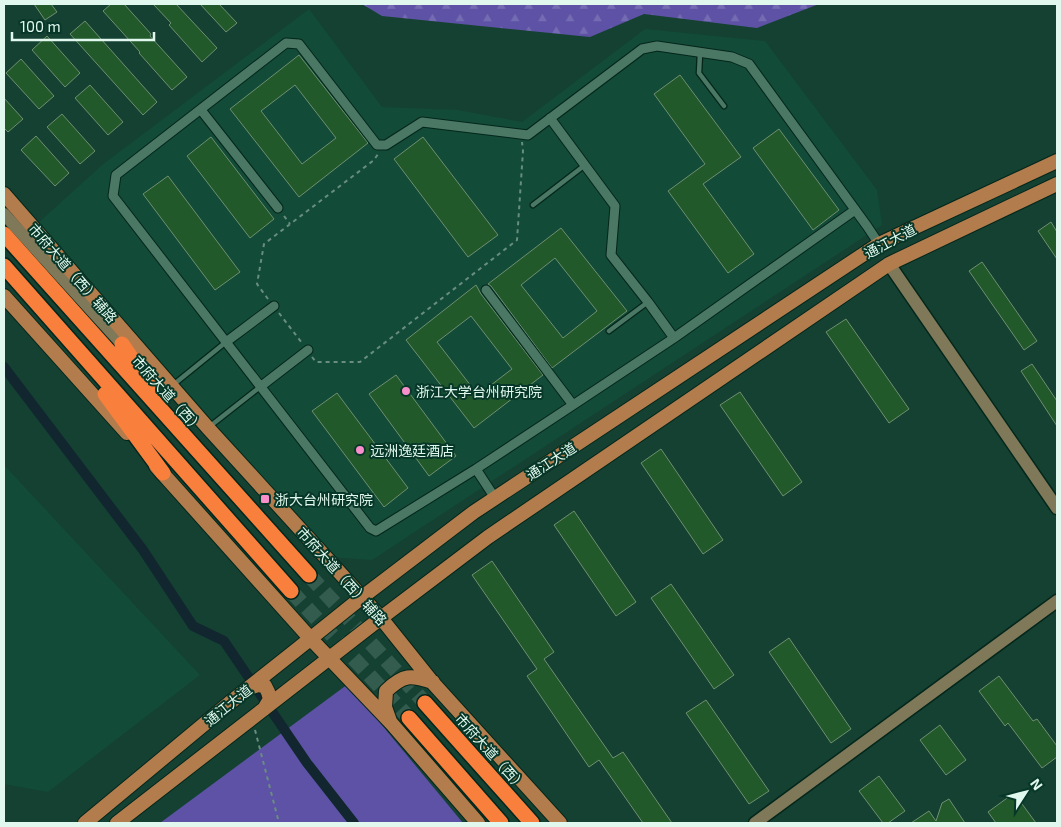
<svg xmlns="http://www.w3.org/2000/svg" width="1061" height="827" font-family="'Exo 2','Noto Sans SC',sans-serif">
<defs>
<pattern id="forest-firs" width="22" height="20" patternUnits="userSpaceOnUse" patternTransform="scale(1.25)"><rect width="22" height="20" fill="#5d52a5"/><path d="M5 1l3.5 6h-7zM16 11l3.5 6h-7z" fill="#746cb2"/></pattern>
</defs>
<rect width="100%" height="100%" fill="#154132"/>
<path fill="#124b38" d="M309,9L382,107L458,110L522,122L645,29L765,41L877,190L882,225L372,560L330,557L36,225L102,165Z
M4,465L200,675L48,792L4,784Z"/>
<path fill="url(#forest-firs)" d="M362,4H819L757,28L644,14L590,37L382,16Z"/>
<path fill="#5d52a5" d="M348,684L463,823H160Z"/>
<g fill="none" stroke-linecap="round" stroke-linejoin="round">
<path stroke="#11262f" stroke-width="10" d="M4,367L143,550L193,626L224,641L307,763L354,823"/>
</g>
<path fill="#21592a" stroke="#6f8f71" fill-rule="evenodd" d="M34,4H51L57,12L45,20Z
M111,4H124L151,34L150,36L187,77L172,90L139,53L140,52L103,11Z
M153,4H176L217,48L202,62L169,25L171,23Z
M200,4H219L237,23L226,32Z
M85,21L157,102L143,115L70,34Z
M47,36L80,73L65,87L32,50Z
M299,55L368,143L299,197L230,109ZM295,85L336,138L302,164L261,111Z
M21,59L54,96L39,109L6,73Z
M680,75L741,157L703,184L754,254L728,273L668,191L705,164L654,94Z
M90,85L123,122L108,135L75,98Z
M4,98L23,119L8,132L4,128Z
M62,114L95,151L80,164L47,127Z
M779,129L839,210L813,230L753,148Z
M36,136L69,173L55,186L21,150Z
M211,137L274,219L250,238L187,156Z
M423,137L498,235L468,257L394,159Z
M168,176L240,272L215,290L143,194Z
M1051,222L1057,232V259L1038,231Z
M561,228L627,311L552,368L491,286L488,284ZM555,258L597,311L563,338L521,285Z
M982,262L1037,341L1024,350L969,271Z
M476,285L481,294L543,375L474,428L406,340ZM471,316L512,369L478,395L437,342Z
M846,319L909,409L889,423L826,332Z
M1032,364L1057,401V426L1021,371Z
M396,375L456,456L429,476L369,394Z
M740,392L802,482L783,496L720,405Z
M337,393L408,488L384,507L312,411Z
M661,449L723,540L703,554L641,463Z
M574,511L636,602L616,616L554,525Z
M492,561L554,652L544,659L613,758L623,752L672,823H643L599,760L589,767L527,676L537,669L472,575Z
M671,584L734,675L714,689L651,598Z
M789,638L851,729L831,743L769,652Z
M999,676L1033,721L1037,719L1057,746V757L1042,768L1008,723L1005,726L979,691Z
M706,700L769,791L749,804L686,713Z
M940,725L966,760L946,775L920,740Z
M879,776L905,811L888,823H883L859,791Z
M1014,793L1036,823H996L988,812Z
M949,799L965,823H911L929,811L936,821L942,803Z"/>
<g fill="none" stroke-linecap="round" stroke-linejoin="round">
<path stroke="#335c4e" stroke-width="15" stroke-dasharray="15 8" stroke-linecap="butt" d="M309,575L425,703
M291,591L409,718"/>
<defs>
<path id="lane" d="M700,53L699,73L724,106
M533,205L585,165
M609,331L648,302
M173,385L226,342
M209,427L260,387"/>
<path id="street" d="M201,110L278,208
M550,118L615,206L611,255L648,302L674,338
M486,290L573,405L674,338L855,210
M226,342L274,306
M260,387L308,350
M573,405L476,469L376,531L370,528L113,196L116,175L286,43L299,44L377,145H386L422,122L528,135L642,49L657,46L732,57L749,64L867,226L879,244
M476,469L495,498"/>
<path id="secondary" d="M4,214L122,344
M889,264L1057,508
M755,823L1057,601"/>
<path id="primary" d="M4,194L208,428L381,618L433,683L560,823
M4,296L127,433
M156,466L310,638L392,724L478,823
M249,688L258,685L265,686L268,692L270,699L264,709
M390,721L385,707L386,691C404,674 410,675 433,682
M85,823L232,701L295,651L361,598L474,512L879,244L1057,161
M117,823L381,618L488,537L889,264L1057,184"/>
<path id="highway" d="M4,234L309,575
M4,266L291,591
M122,344L151,387
M105,394L163,473
M425,703L532,823
M409,718L501,823"/>
</defs>
<use href="#lane" stroke="#04261b" stroke-width="7"/>
<use href="#street" stroke="#04261b" stroke-width="11"/>
<use href="#secondary" stroke="#04261b" stroke-width="15"/>
<use href="#primary" stroke="#04261b" stroke-width="16"/>
<use href="#highway" stroke="#04261b" stroke-width="18"/>
<path stroke="#698d80" stroke-width="2" stroke-dasharray="4 4" stroke-linecap="butt" d="M284,216L290,224
M268,299L257,284L264,244L374,160L378,154
M279,313L302,343
M312,357L316,362H360L517,240L523,151L522,142
M255,730L279,823"/>
<use href="#lane" stroke="#4b7765" stroke-width="4.5"/>
<use href="#street" stroke="#4b7765" stroke-width="9"/>
<use href="#secondary" stroke="#7f7959" stroke-width="12"/>
<use href="#primary" stroke="#b37c4c" stroke-width="14"/>
<use href="#highway" stroke="#f97f3c" stroke-width="15"/>
</g>
<g fill="#f98fca" stroke="#073728" stroke-width="2">
<circle cx="406" cy="391" r="5"/>
<circle cx="360" cy="450" r="5"/>
<rect x="260" y="494" width="10" height="10" rx="2.5"/>
</g>
<g text-anchor="middle" dominant-baseline="central" stroke-width="4" stroke-linejoin="round" paint-order="stroke">
<g font-size="14" fill="#e0f8ed" stroke="#073728">
<text transform="translate(890 241) rotate(-28)">通江大道</text>
<text transform="translate(73 273) rotate(49)">市府大道（西）辅路</text>
<text transform="translate(168 394) rotate(48)">市府大道（西）</text>
<text transform="translate(551 461) rotate(-33)">通江大道</text>
<text transform="translate(342 576) rotate(48)">市府大道（西）辅路</text>
<text transform="translate(228 705) rotate(-39)">通江大道</text>
<text transform="translate(491 752) rotate(48)">市府大道（西）</text>
</g>
<g font-size="14" fill="#e0f8ed" stroke="#073728" text-anchor="start">
<text x="416" y="391">浙江大学台州研究院</text>
<text x="370" y="450">远洲逸廷酒店</text>
<text x="275" y="499">浙大台州研究院</text>
</g>
</g>
<rect width="1061" height="827" fill="none" stroke="#e0f8ed" stroke-width="10"/>
<g transform="translate(1026 792) rotate(54)" stroke="#073728" stroke-width="4" paint-order="stroke">
<path d="M0-4L9 19L0 12L-9 19Z" fill="#e0f8ed"/>
<text y="-8" font-size="14" font-weight="bold" text-anchor="middle" fill="#e0f8ed">N</text>
</g>
<path d="M12 32v8h142v-8" fill="none" stroke="#e0f8ed" stroke-width="2.5"/>
<text x="20" y="32" font-size="15" fill="#e0f8ed" stroke="#073728" stroke-width="4" paint-order="stroke">100 m</text>
</svg>
